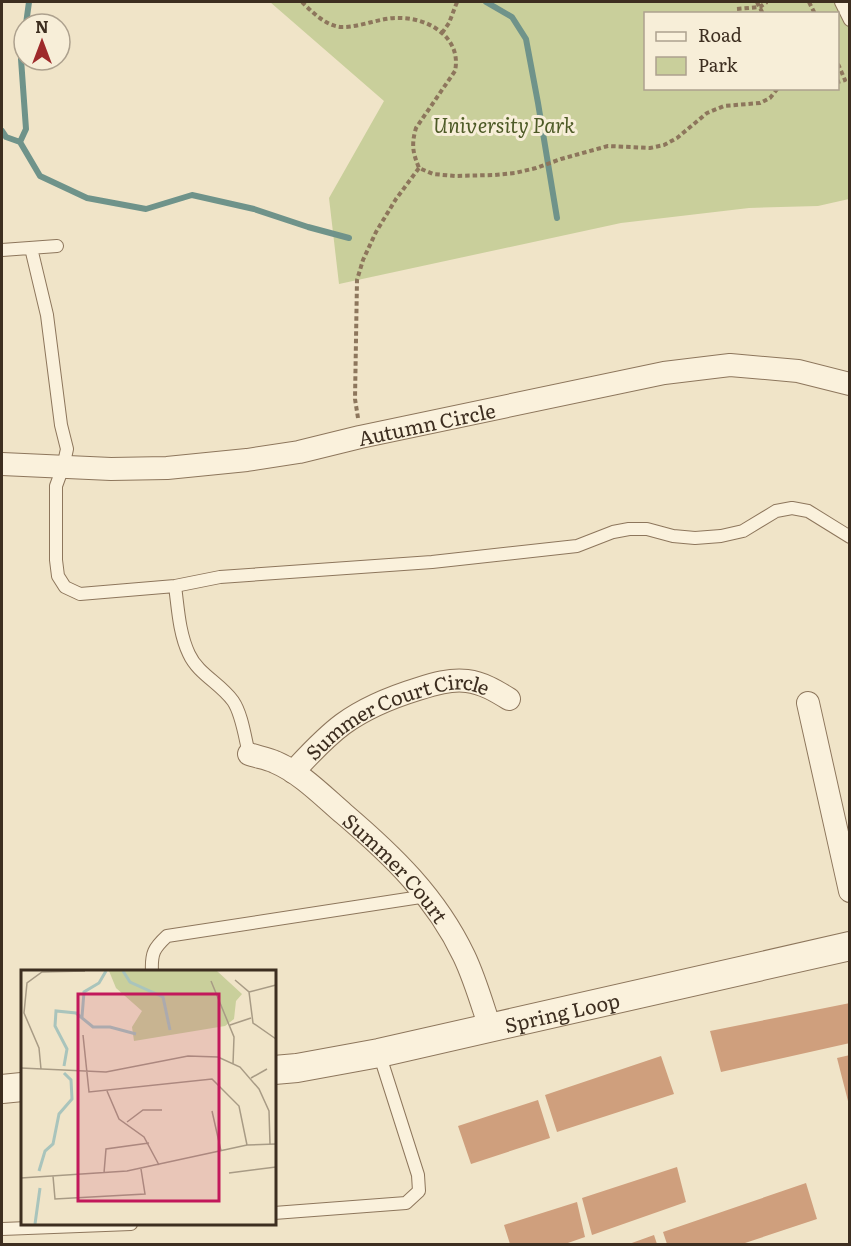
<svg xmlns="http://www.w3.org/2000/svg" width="851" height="1246" font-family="Literata,serif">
<rect width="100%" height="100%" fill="#f0e4c8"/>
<path fill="#c9cf9b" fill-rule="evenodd" d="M270,2H849V199L818,206L749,208L621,223L339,284L329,198L384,101ZM646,14H838V88H646Z"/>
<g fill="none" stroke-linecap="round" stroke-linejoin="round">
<path stroke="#6f938a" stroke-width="6" d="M486,2L512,17L526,39L538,103L557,218
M26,24L29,2
M2,131L6,137L20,142L40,176L87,198L146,209L192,195L254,209L308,227L349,238
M20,142L26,129L21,59L24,35"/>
</g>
<path fill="#cf9f7d" d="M850,1003V1043L721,1072L710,1031Z
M850,1055V1105H849L837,1058Z
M661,1056L674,1094L557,1132L545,1095Z
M538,1100L550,1138L471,1164L458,1126Z
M677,1167L686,1202L592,1235L582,1198Z
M806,1183L817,1219L742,1244H667L663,1232Z
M577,1202L585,1237L565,1244H510L504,1225Z
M654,1235L657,1244H629Z"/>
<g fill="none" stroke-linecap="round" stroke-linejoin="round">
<defs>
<path id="service" d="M841,2L850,20
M31,248L47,315L61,425L67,449L63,467L56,486V560L58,576L65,587L80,594L175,586L220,577L432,562L577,546L613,532L629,529H647L673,536L695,538L721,536L743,531L776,511L792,508L808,511L850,537
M2,250L57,246
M175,586C178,608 179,633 189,654C198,674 220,683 233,701C242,714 245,738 249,754
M152,972C151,953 154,948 167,936L427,896
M274,1213L406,1203L419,1191L418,1175L379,1053
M2,1229L131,1224"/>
<g id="minor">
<path id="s1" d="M2,464L111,469L167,468L247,460L299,452L360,437L664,373L730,365L798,371L850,384"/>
<path d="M808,703L850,891"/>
<path id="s2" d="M249,754C257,757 267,758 275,762C301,773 323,796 344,814C392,855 436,897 464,956C475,979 482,1004 490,1028"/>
<path id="s3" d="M293,772C309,755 324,738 343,724C365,708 392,697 418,689C434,684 450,679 467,681C483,683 496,691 509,699"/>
</g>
<g id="tertiary">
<path id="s4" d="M274,1070L297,1068L379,1053L850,946"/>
<path d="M2,1089L22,1087"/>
</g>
</defs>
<use href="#service" stroke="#8d765c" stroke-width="14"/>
<use href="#minor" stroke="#8d765c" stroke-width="24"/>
<use href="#tertiary" stroke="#8d765c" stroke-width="30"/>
<path stroke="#8d765c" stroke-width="4" stroke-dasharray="4.5 3" stroke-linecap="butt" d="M302,2C312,12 325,25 340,27C360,28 380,17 400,18C429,18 462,38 455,71L416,128C411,145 413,153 419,168L433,174L455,176L494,175L515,173L536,168L561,159L608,146L650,148L664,145L677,138L707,113L724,106L760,103L770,98L778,88
M757,2L763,14
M809,2L815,14
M737,9L760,7L767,2
M442,33L449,23L457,2
M838,64L845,80L838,82
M358,418L355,399L357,280L363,260L376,232L396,199L419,168"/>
<use href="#service" stroke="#faf1dc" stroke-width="12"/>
<use href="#minor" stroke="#faf1dc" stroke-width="22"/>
<use href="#tertiary" stroke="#faf1dc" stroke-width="28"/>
</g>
<g text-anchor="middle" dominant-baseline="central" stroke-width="6" stroke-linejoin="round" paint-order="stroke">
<g font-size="20" font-style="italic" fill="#4d5a26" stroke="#f7eed8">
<text x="504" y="124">University Park</text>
</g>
<g font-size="20" fill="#3d2e20" stroke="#f7eed8">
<text stroke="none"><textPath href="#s1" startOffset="429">Autumn Circle</textPath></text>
<text stroke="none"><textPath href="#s3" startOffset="124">Summer Court Circle</textPath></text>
<text stroke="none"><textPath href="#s2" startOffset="189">Summer Court</textPath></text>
<text stroke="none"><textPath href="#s4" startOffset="294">Spring Loop</textPath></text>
</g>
</g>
<g transform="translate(21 970)">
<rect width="255" height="255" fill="#f0e4c8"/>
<path d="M88,1H196L221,24L215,31L213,49L204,56L113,71L111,57L121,41L95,18Z" fill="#c9cf9b"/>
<path fill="none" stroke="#a9c4bc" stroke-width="3" d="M102,1L109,12L142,27L149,60M61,47L63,22L78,13L85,1M43,96L46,79L34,56L35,41L55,43L72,57H89L115,64M18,201L24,181L32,174L38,144L51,129L50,110L43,103M14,254L19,218"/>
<path fill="none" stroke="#a89b85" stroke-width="1.5" d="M214,10L228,22L232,53L255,69M190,11L213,67L212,94M228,22L255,15M209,55L230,48M62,65L68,122L191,109L218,136L226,175M0,98L85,102L167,86L197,87L219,97L238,119L248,141L249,174M20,99L18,78L3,43L6,13L21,2L64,1M230,108L246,99M86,121L98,149L123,167L138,195M191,141L200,181M106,152L122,140H141M83,203L85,179L128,173M208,203L255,197M32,206L34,229L124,224L120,199M0,208L106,201L226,175L255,174"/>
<path fill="#c2185b" fill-opacity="0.15" stroke="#c2185b" stroke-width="3" d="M57,24H198V231H57Z"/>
<rect width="255" height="255" fill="none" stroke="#3d2e20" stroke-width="3"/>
</g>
<rect width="851" height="1246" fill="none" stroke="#3d2e20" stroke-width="6"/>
<rect x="644" y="12" width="195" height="78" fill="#f7eed8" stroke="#ada18e" stroke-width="1.5"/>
<rect x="656" y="32" width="30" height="9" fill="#faf1dc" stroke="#ada18e" stroke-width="1.5"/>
<text x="698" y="42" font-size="18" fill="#3d2e20">Road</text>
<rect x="656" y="57" width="30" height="18" fill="#c9cf9b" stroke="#ada18e" stroke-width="1.5"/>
<text x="698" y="72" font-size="18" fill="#3d2e20">Park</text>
<g transform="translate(42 42)"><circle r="28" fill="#f7eed8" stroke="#ada18e" stroke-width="1.5"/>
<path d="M0-4.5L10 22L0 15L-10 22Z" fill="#9e2a2b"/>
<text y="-9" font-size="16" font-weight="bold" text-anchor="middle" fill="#3d2e20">N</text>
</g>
</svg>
